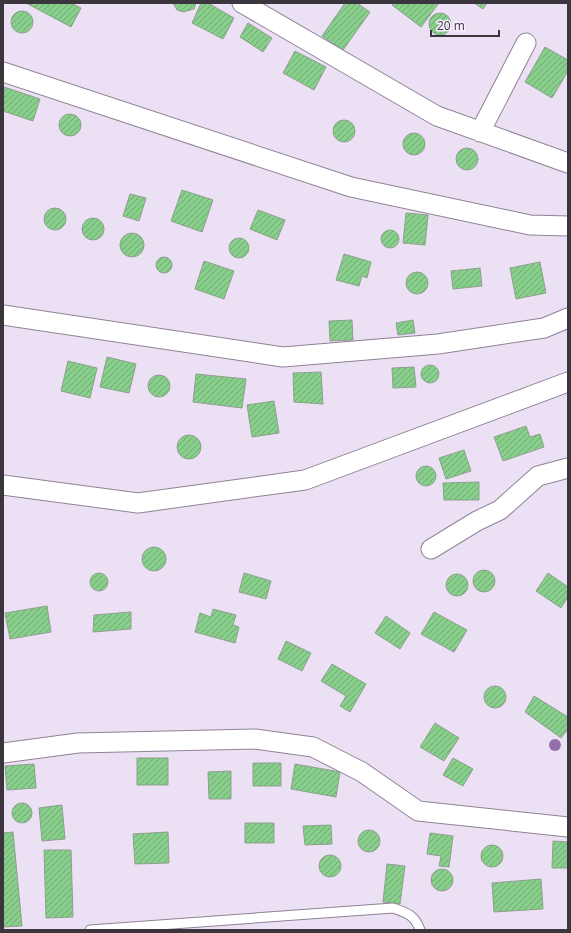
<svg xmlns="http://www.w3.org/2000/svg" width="571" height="933" font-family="'Open Sans',sans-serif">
<defs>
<pattern id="building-hatch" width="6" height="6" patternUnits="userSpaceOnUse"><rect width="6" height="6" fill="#88cf8c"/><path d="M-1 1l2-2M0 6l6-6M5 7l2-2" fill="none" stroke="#70a974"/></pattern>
</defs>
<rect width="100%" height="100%" fill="#ece0f4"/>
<path fill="url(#building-hatch)" stroke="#8f9f8f" d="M26,3H71L81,8L71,27Z
M173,3H196L194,9L183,12L177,10Z
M201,3H208L234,18L223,39L192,23Z
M345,3H357L370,12L343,50L322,36Z
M394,3H439L421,27L392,5Z
M474,3H487L483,9Z
M11 22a11 11 0 1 1 22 0a11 11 0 1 1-22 0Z
M429 24a11 11 0 1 1 22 0a11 11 0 1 1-22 0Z
M248,23L272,38L263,52L240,37Z
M545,47L568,60V71L552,98L525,82Z
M295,51L326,67L314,90L283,73Z
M4,87L40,99L33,121L3,111Z
M59 125a11 11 0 1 1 22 0a11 11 0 1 1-22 0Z
M333 131a11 11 0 1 1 22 0a11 11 0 1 1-22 0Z
M403 144a11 11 0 1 1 22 0a11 11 0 1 1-22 0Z
M456 159a11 11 0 1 1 22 0a11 11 0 1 1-22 0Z
M182,190L213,200L202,232L171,221Z
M130,194L146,198L139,221L123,216Z
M44 219a11 11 0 1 1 22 0a11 11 0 1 1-22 0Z
M258,210L285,220L277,240L250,229Z
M406,213L428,215L425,245L403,243Z
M82 229a11 11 0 1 1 22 0a11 11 0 1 1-22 0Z
M381 239a9 9 0 1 1 18 0a9 9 0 1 1-18 0Z
M120 245a12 12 0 1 1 24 0a12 12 0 1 1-24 0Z
M229 248a10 10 0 1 1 20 0a10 10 0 1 1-20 0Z
M344,254L371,262L367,278L362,276L359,286L336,280Z
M156 265a8 8 0 1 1 16 0a8 8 0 1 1-16 0Z
M204,261L234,271L224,299L195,289Z
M540,262L546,293L516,299L510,268Z
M480,268L482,286L453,289L451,271Z
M406 283a11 11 0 1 1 22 0a11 11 0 1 1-22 0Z
M352,320L353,340L330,341L329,321Z
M413,320L415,333L398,335L396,323Z
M107,357L136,364L129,393L100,387Z
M68,361L97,368L90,398L61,391Z
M421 374a9 9 0 1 1 18 0a9 9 0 1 1-18 0Z
M414,367L416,387L393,388L392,368Z
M321,372L323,404L294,402L293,373Z
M196,374L246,379L242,408L193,402Z
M148 386a11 11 0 1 1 22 0a11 11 0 1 1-22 0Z
M274,401L279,433L252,437L247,405Z
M526,426L530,437L540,434L544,447L503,461L494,437Z
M177 447a12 12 0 1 1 24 0a12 12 0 1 1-24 0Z
M464,450L471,471L446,479L439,458Z
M416 476a10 10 0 1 1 20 0a10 10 0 1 1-20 0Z
M479,482V500H444L443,483Z
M142 559a12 12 0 1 1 24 0a12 12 0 1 1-24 0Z
M473 581a11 11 0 1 1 22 0a11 11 0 1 1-22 0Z
M90 582a9 9 0 1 1 18 0a9 9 0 1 1-18 0Z
M244,573L271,581L266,599L239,592Z
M548,573L568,587V597L561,608L536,591Z
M446 585a11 11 0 1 1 22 0a11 11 0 1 1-22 0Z
M47,606L51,632L10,639L5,613Z
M213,609L236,615L233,625L239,627L235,643L195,632L200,613L211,617Z
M131,612V629L93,632L94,615Z
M434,612L467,630L454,652L421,634Z
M386,616L410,633L400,649L375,633Z
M286,641L311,653L302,671L278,659Z
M332,664L366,684L350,712L340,706L346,696L321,681Z
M484 697a11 11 0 1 1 22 0a11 11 0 1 1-22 0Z
M534,696L568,717V729L561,738L525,712Z
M435,723L459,738L444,761L420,747Z
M137,758H168V785H137Z
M453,758L473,769L463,786L443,775Z
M253,763H281V786H253Z
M34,764L36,788L7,790L5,766Z
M295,764L340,772L336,797L291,789Z
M231,771V799H209L208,772Z
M12 813a10 10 0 1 1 20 0a10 10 0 1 1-20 0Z
M62,805L65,839L42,841L39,808Z
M245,823H274V843H245Z
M331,825L332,844L305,845L303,826Z
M358 841a11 11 0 1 1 22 0a11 11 0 1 1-22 0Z
M13,832L22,926L3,927V833Z
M168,832L169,863L135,864L133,834Z
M430,833L453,836L449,867L439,866L441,856L427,854Z
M553,841L568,842V868H552Z
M481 856a11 11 0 1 1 22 0a11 11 0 1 1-22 0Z
M44,850H71L73,917L46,918Z
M319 866a11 11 0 1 1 22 0a11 11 0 1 1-22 0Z
M387,864L405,866L400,904L383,902Z
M431 880a11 11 0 1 1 22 0a11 11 0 1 1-22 0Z
M541,879L543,909L494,912L492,883Z"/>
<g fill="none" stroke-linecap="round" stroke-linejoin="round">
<defs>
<path id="service" d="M90,930L393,908C407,913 415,915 420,930"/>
<path id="minor" d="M242,3L437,116L568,163
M3,72L351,187L530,225L568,226
M480,132L526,43
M3,315L283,357L438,344L544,328L568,318
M3,485L138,503L305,480L568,382
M431,549L477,521L500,510L538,476L568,468
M3,753L78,743L255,739L313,747L362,772L418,811L568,827"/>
</defs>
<use href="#service" stroke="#8f8395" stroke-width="11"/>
<use href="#minor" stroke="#8f8395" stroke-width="21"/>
<use href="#service" stroke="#fff" stroke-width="9"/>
<use href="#minor" stroke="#fff" stroke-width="19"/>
</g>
<circle fill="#966ea9" cx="555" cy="745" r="6"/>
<rect width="571" height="933" fill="none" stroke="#3b363e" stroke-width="8"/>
<path d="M431 30v6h68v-6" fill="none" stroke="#3b363e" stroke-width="2"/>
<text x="437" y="30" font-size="12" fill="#3b363e" stroke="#f8eefe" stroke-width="3" paint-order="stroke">20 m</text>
</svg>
